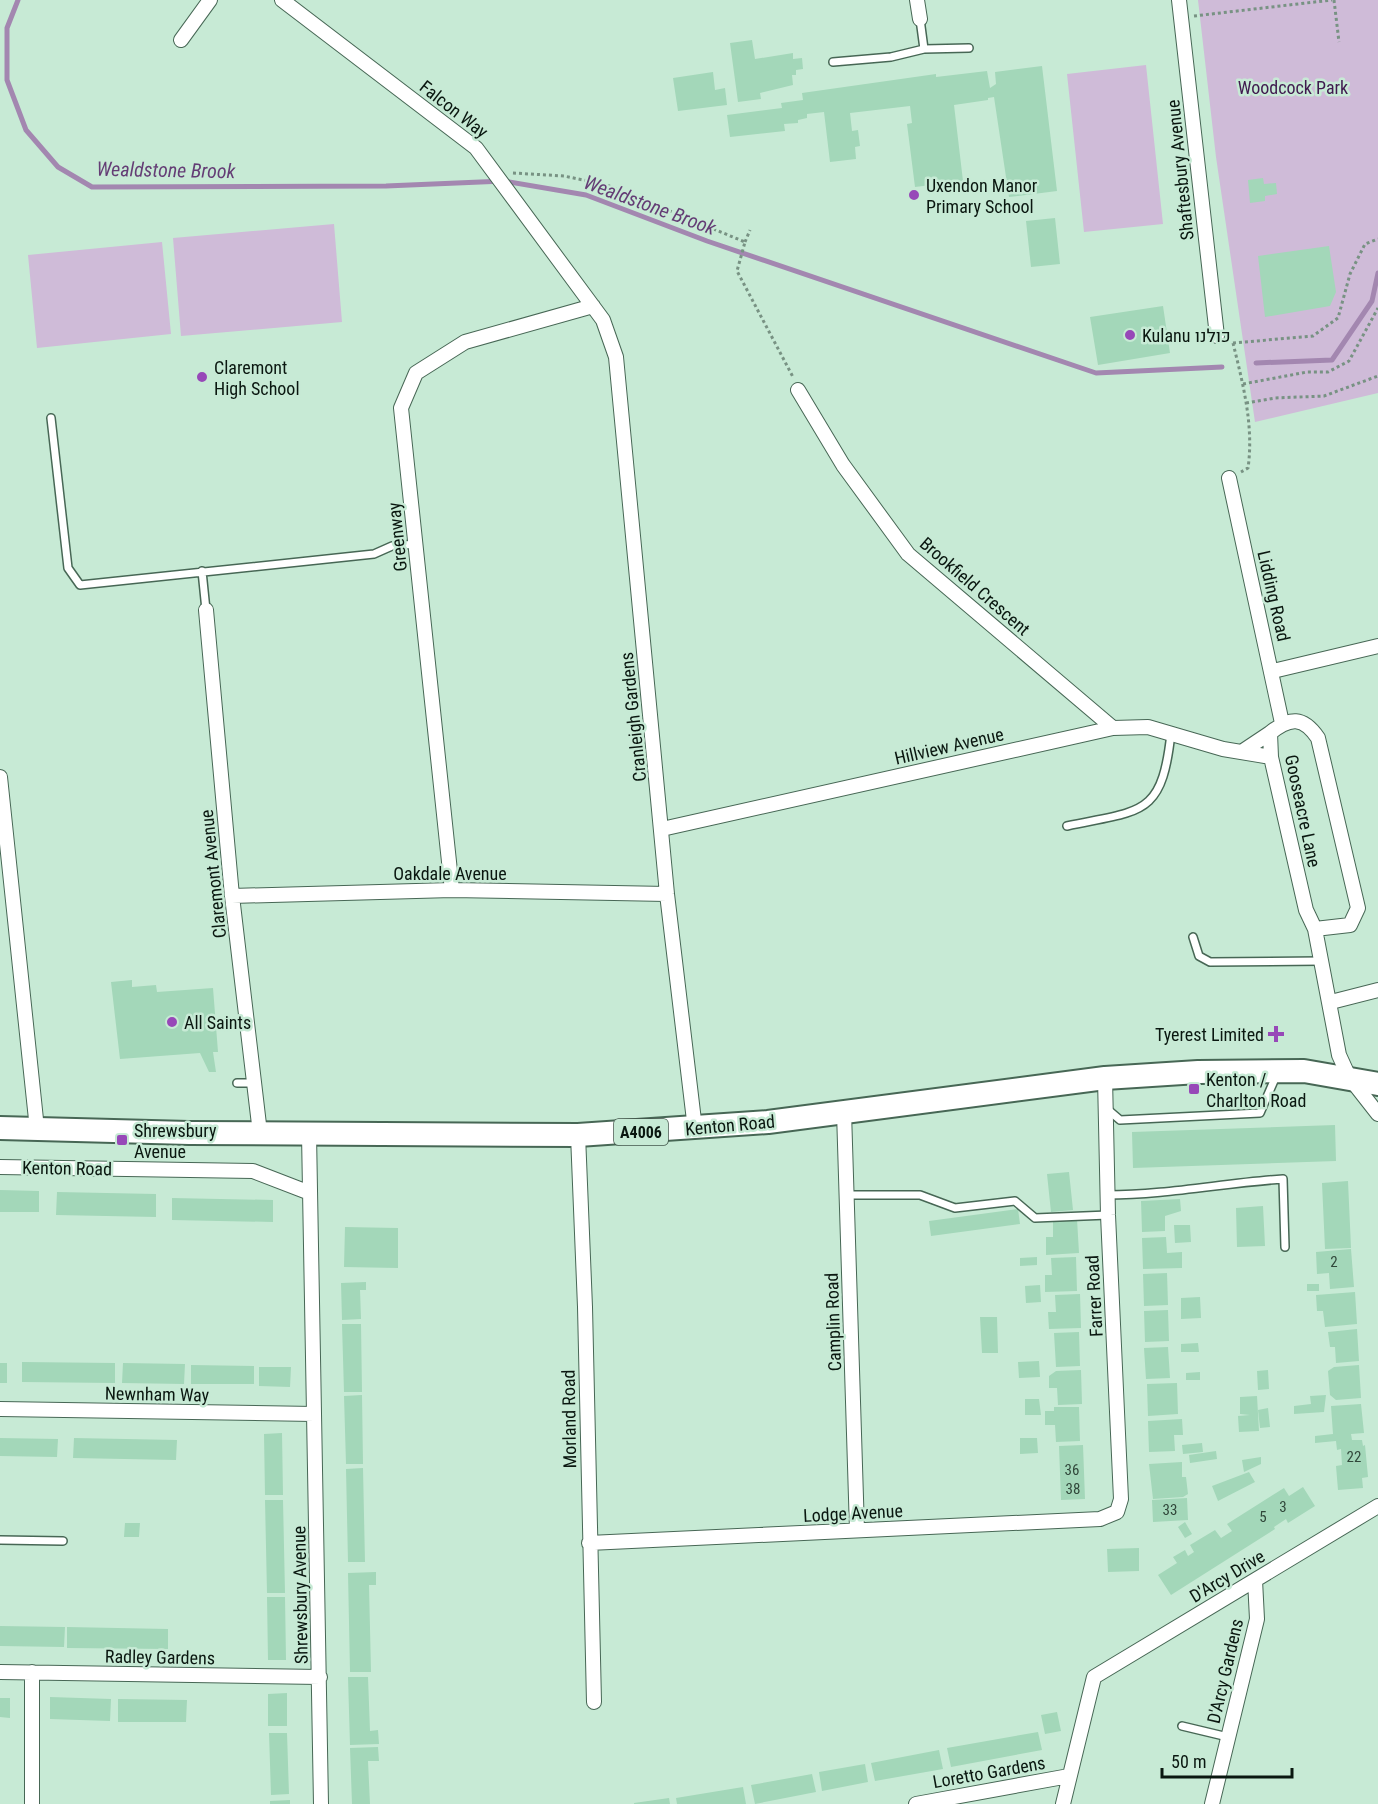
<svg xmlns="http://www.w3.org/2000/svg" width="1378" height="1804" font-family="'Roboto Condensed',Heebo,sans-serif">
<rect width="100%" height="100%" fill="#c7ead5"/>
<path fill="#cfbbd8" d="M1198,0H1378V393L1255,422L1216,157Z
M1146,65L1163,224L1084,232L1067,74Z
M334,224L342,322L181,336L173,238Z
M162,242L171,334L37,348L28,255Z"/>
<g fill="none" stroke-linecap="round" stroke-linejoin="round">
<path stroke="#a387b0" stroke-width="5" d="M18,0L7,28V80L26,130L58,167L92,187L386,186L504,181L586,195L707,241L1096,373L1222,367
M1256,363L1332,360L1372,301L1378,273"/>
</g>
<path fill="#a3d7b9" d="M752,40L755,59L793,53V59L802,58L803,69L796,70V75H792L793,85L760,93L761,99L738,102L730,43Z
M1042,66L1057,191L1009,197L994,97L988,98V100L954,105L963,181L915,187L907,124L912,123L910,106L850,113L852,131L858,130L860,146L855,147L856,159L830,162L824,112L807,114V118L798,120V123L784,124L785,131L730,137L727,115L782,108L781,103L803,100L802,93L936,74V77L987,71L990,88L996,84L995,72Z
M713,72L715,90L725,88L727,105L678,111L673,78Z
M1263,178L1264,184L1276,183L1277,194L1265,196V201L1250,203L1248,180Z
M1055,218L1060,264L1031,267L1026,221Z
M1329,246L1336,292L1330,306L1265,317L1258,256Z
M1163,306L1170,353L1098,365L1090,317Z
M132,980V987L156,985L157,992L213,988L218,1052H213L216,1072H209L200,1053L120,1059L111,982Z
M1335,1125L1336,1161L1133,1168L1132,1132Z
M1069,1172L1073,1210L1051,1212L1047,1174Z
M1348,1181L1351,1248L1325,1249L1322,1183Z
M0,1190L39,1191V1212H0Z
M57,1192L156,1194V1217L56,1215Z
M172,1198L273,1200V1222L172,1220Z
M1180,1199L1181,1211L1165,1216V1231L1142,1232L1141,1201Z
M1263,1206L1265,1246L1237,1247L1236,1208Z
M1018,1209L1020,1224L931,1236L929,1221Z
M1077,1219L1079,1253L1046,1255V1237H1053V1220Z
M1174,1225H1190L1191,1242L1175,1243Z
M345,1227L398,1228V1268L344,1267Z
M1166,1237L1167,1253L1182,1252V1268L1143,1269L1142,1238Z
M1351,1249L1354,1287L1330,1289L1329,1273L1317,1274L1316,1252Z
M1037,1257V1265L1020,1266V1258Z
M1076,1257L1077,1291L1045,1292V1275H1052L1051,1258Z
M1167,1273L1168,1305L1144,1306L1143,1274Z
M366,1282V1290H360L361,1319L342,1320L341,1283Z
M1307,1284H1319V1291H1307Z
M1040,1285L1041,1302L1026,1303L1025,1286Z
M1355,1292L1357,1324L1325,1327L1323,1311H1317L1316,1295Z
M1080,1294L1081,1328L1049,1329L1048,1312H1056L1055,1295Z
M1200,1297L1201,1318L1181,1319V1298Z
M1168,1310L1169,1341L1145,1342L1144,1311Z
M980,1317H997L998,1353H982Z
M342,1324H361L362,1392H344Z
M1357,1329L1359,1361L1336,1363L1335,1347H1330L1328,1332Z
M1079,1332L1080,1366L1056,1367L1054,1333Z
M1198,1343L1199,1352H1181V1344Z
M1168,1347L1170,1378L1146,1379L1144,1348Z
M1039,1361L1040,1377L1019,1378L1018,1362Z
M22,1362L115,1363V1383L22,1382Z
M0,1363H7V1383H0Z
M123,1363L185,1364L184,1384L122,1383Z
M191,1365L254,1366V1384H191Z
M1359,1365L1361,1398L1336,1400L1330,1395L1328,1371L1334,1367Z
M259,1367H291L290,1387L259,1386Z
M1081,1370L1082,1404L1058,1405L1057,1388H1049V1376L1056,1371Z
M1268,1370L1269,1389L1258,1390L1257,1371Z
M1200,1372V1380H1186V1373Z
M1177,1383L1178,1414L1148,1416L1147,1384Z
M362,1395L363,1464H346L344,1396Z
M1326,1395L1324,1412L1294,1414V1406L1311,1404L1310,1396Z
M1257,1396L1259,1431L1239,1432L1238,1416L1250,1415L1240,1414V1397Z
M1025,1399H1039L1041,1415H1025Z
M1361,1404L1364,1433L1351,1434L1352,1440H1362L1363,1446L1365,1445L1368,1477L1362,1478L1363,1488L1338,1490L1336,1466L1342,1465L1341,1449L1337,1450L1336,1441L1315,1443V1436L1333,1434L1331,1406Z
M1054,1407H1079L1080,1441L1056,1442L1055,1425H1045V1411H1054Z
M1268,1408L1270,1427L1260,1428L1258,1410Z
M1182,1419L1183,1435H1174L1175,1451L1149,1452L1148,1421Z
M282,1433L283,1495H265L264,1434Z
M0,1438L58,1439L57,1457L0,1456Z
M74,1438L177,1440L176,1460L73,1458Z
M1020,1438H1037L1038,1453L1020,1454Z
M1202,1443L1203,1452L1183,1454L1182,1445Z
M1083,1445L1085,1499L1061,1500L1059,1446Z
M1216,1451L1217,1459L1190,1463L1189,1455Z
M1261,1457V1464L1244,1472L1242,1460Z
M1182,1462V1477H1186L1188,1494L1183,1497L1153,1499L1149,1464Z
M363,1468L365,1562H348L346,1469Z
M1249,1472L1255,1482L1218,1501L1212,1486Z
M1303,1487L1315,1506L1288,1523L1286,1519L1274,1527L1275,1529L1171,1595L1158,1575L1177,1563L1173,1557L1185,1550L1188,1556L1194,1552L1190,1545L1215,1530L1221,1538L1232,1531L1227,1524L1284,1488L1289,1496Z
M1187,1498L1188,1520L1153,1522L1152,1500Z
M265,1500H283L285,1593H267Z
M1185,1522L1192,1534L1185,1538L1178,1527Z
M125,1523H140L139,1537H124Z
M1139,1548V1571L1108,1572L1107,1549Z
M376,1572V1585H369L371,1672H350L348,1573Z
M267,1597H285L286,1660H268Z
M0,1626L65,1627L64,1647L0,1646Z
M67,1627L168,1629V1649L67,1648Z
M348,1677H368L370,1731L378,1730L379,1744L350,1745Z
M287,1693V1726H268V1694Z
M50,1697L111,1699L110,1721L50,1719Z
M0,1698H10V1718L0,1717Z
M118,1699L187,1700L186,1722H118Z
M1057,1712L1061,1731L1045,1734L1041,1715Z
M1038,1732L1042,1750L951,1767L947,1748Z
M269,1733H287L289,1794L271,1795Z
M378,1747L379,1761H368L370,1804H352L350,1748Z
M939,1750L943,1769L875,1781L871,1763Z
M865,1764L868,1782L822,1791L819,1772Z
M812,1774L816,1792L755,1804L751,1785Z
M743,1787L746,1804H677L676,1798Z
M669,1798L670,1804H634V1803Z
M290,1800V1804H270V1801Z"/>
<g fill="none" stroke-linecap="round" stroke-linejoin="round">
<defs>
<path id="service" d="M924,49L969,48
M833,62L891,57L924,49L920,19
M51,418L68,568L80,585L374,554L392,546L416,544
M202,571L206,610
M1067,826C1142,810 1162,817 1171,733
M1193,937L1199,956L1210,962L1322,961
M237,1083H254
M1106,1108L1120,1120L1260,1113L1276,1076
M847,1195H920L955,1208L1015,1201L1035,1218L1108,1215
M1107,1195C1166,1195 1224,1183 1283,1179L1285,1247
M0,1540L63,1541
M1182,1726L1228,1737"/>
<path id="minor" d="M282,0L476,148L603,320L616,357L667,894L695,1129
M917,0L920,19
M1179,0L1217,336
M181,40L210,0
M798,390L843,465L908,554L1113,728
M1229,478L1282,723
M206,610L232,896L260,1133
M1273,671L1378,646
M1243,751L1270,733
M0,777L37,1129
M662,829L1113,728L1148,727L1223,749L1271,757
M452,890L401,408L416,373L465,342L593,306
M232,896L452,890L667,894
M1315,929L1350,925L1358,908L1318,738C1303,716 1290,717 1270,733L1271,757L1306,910L1315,929L1339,1055L1349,1077L1378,1114
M1331,1002L1378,990
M844,1112L857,1530
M309,1134L321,1804
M578,1135L585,1307L594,1702
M0,1167L253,1171L310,1193
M0,1409L314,1414
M589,1543L1100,1519L1117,1512L1121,1499L1108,1215L1105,1078
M0,1672L320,1677
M32,1804V1672
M916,1804L1069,1776
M1063,1804L1094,1677L1378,1506
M1212,1804L1257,1619L1255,1580"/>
<path id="primary" d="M0,1128L189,1133L578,1135L768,1122L1105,1078L1198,1072L1304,1071L1378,1084"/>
</defs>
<use href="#service" stroke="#476755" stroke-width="10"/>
<use href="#minor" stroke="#476755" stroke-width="16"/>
<use href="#primary" stroke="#476755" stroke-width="26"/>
<path stroke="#789283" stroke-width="3" stroke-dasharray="3 3" stroke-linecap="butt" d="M1334,0L1339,42
M1194,16L1332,0
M513,173L564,176L607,185L745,242L737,271L793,377
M745,242L750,230
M1233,343L1313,336L1338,318L1350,274L1365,244L1378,239
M1233,343C1243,384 1254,426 1248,468L1241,472
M1243,384L1307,372H1328L1349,361L1378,308
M1246,403L1275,398L1324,396L1378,376"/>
<use href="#service" stroke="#fff" stroke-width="7"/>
<use href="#minor" stroke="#fff" stroke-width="14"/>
<use href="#primary" stroke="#fff" stroke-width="22"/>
</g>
<g fill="#9748b8" stroke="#c7ead5" stroke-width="2">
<circle cx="914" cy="195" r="6"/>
<circle cx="1130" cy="335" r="6"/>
<circle cx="202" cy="377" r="6"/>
<circle cx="172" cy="1022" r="6"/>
<path d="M1273 1025h6v6h6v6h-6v6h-6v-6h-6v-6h6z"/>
<rect x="1188" y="1083" width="12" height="12" rx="3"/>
<rect x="116" y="1134" width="12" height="12" rx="3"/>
</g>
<g text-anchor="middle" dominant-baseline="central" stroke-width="5" stroke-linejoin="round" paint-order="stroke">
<g font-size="15" fill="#30473a">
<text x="1334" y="1262">2</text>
<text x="1354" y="1457">22</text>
<text x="1072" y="1470">36</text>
<text x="1073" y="1489">38</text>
<text x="1283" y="1507">3</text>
<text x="1170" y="1510">33</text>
<text x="1263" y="1517">5</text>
</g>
<rect fill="#c7ead5" stroke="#43564b" stroke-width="1.5" x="614" y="1119" width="54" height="26" rx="4.5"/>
<g font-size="16" font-weight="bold" fill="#0a1710">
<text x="641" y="1132">A4006</text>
</g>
<g font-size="18" fill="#3f194e" stroke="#c7ead5">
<text x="1293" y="87">Woodcock Park</text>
</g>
<g font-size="18" fill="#0a1710" stroke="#c7ead5">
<text transform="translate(454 109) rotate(38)">Falcon Way</text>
<text transform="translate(1180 170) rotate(-96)">Shaftesbury Avenue</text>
<text transform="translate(397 537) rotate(-96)">Greenway</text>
<text transform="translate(975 586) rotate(41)">Brookfield Crescent</text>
<text transform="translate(1274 596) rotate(77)">Lidding Road</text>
<text transform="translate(633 717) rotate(-96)">Cranleigh Gardens</text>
<text transform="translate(949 746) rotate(-13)">Hillview Avenue</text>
<text transform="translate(1303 811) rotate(78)">Gooseacre Lane</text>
<text x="450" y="873">Oakdale Avenue</text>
<text transform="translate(213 874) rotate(-96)">Claremont Avenue</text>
<text transform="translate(730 1125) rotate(-5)">Kenton Road</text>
<text transform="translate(67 1168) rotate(1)">Kenton Road</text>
<text transform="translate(1094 1296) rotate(-93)">Farrer Road</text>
<text transform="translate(833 1322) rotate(-92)">Camplin Road</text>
<text transform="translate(157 1394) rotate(1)">Newnham Way</text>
<text transform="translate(569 1419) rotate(-91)">Morland Road</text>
<text transform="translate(853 1513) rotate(-3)">Lodge Avenue</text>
<text transform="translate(1227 1576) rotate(-31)">D'Arcy Drive</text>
<text transform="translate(300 1595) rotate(-91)">Shrewsbury Avenue</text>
<text transform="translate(160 1657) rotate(1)">Radley Gardens</text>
<text transform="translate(1225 1671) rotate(-77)">D'Arcy Gardens</text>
<text transform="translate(989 1772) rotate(-10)">Loretto Gardens</text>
</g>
<g font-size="18" fill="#0a1710" stroke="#c7ead5" text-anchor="start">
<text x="926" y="185">Uxendon Manor<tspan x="926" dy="21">Primary School</tspan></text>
<text x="1142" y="335">Kulanu כולנו</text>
<text x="214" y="367">Claremont<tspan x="214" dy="21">High School</tspan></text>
<text x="184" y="1022">All Saints</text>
<text x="1264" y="1034" text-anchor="end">Tyerest Limited</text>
<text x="1206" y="1079">Kenton /<tspan x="1206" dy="21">Charlton Road</tspan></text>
<text x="134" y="1130">Shrewsbury<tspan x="134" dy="21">Avenue</tspan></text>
</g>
<g font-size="20" font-style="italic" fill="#643d75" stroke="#c7ead5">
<text transform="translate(166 170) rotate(1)">Wealdstone Brook</text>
<text transform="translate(650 205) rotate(20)">Wealdstone Brook</text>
</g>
</g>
<path d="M1162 1768v9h130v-9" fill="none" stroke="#0a1710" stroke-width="3"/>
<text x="1171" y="1768" font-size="18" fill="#0a1710" stroke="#c7ead5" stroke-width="4.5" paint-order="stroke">50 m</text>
</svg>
